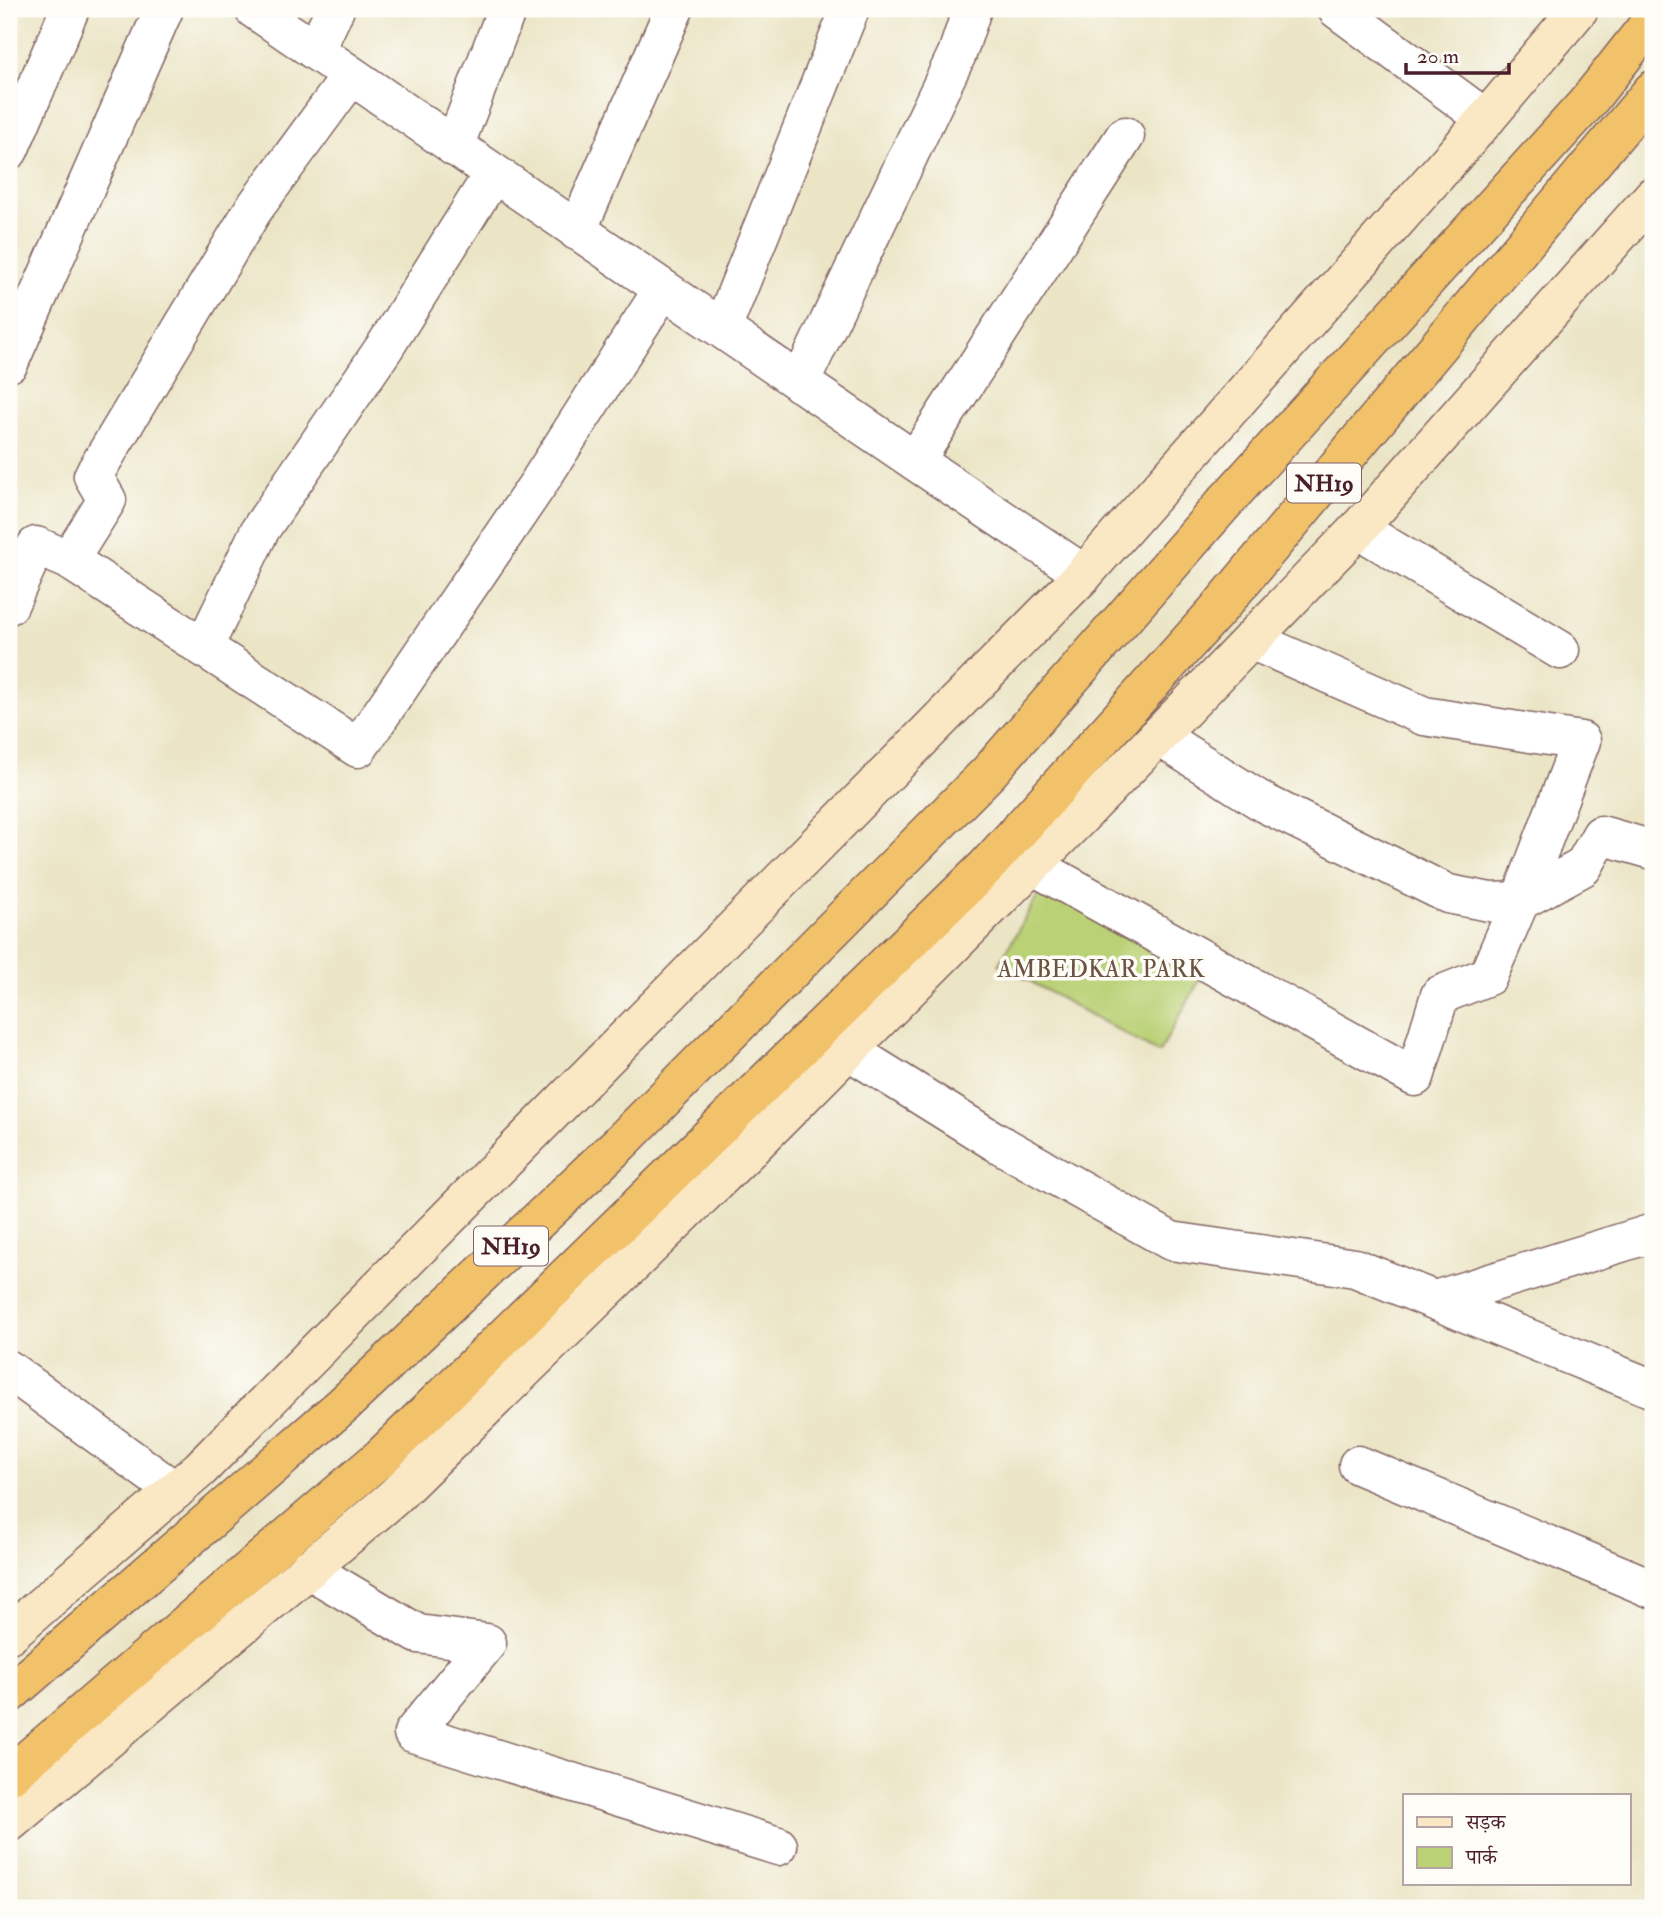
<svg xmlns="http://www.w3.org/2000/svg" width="1662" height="1917" font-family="'IM FELL Double Pica','Noto Serif Devanagari',serif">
<rect width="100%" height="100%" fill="#fdfcf7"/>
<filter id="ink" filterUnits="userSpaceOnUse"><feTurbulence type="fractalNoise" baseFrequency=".0143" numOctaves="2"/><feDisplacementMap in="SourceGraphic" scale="14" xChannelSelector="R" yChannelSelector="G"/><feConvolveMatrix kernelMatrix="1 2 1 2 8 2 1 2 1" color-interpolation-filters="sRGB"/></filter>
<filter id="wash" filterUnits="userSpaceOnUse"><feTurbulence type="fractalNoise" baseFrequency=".00686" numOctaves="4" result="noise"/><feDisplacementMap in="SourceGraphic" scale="28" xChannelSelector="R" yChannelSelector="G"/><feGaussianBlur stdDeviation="1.57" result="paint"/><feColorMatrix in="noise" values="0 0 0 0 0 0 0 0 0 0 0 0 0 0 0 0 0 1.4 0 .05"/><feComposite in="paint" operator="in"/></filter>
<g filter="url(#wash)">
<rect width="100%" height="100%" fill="#ebe5c6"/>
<path fill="#bad176" stroke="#827850" stroke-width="2" d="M1043,886L1203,974L1159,1053L999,964Z"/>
</g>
<g filter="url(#ink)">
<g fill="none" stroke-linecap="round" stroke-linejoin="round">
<defs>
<path id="minor" d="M254,9L915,461L1084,574
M1337,9L1486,119
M315,51L335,9
M351,76L253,210L93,476L107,500L69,560L358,748L536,487L663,289
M454,147L507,9
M9,150L70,9
M577,231L674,9
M722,329L850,9
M9,363L164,9
M800,383L957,54L972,9
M915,461L1125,136
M1358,529L1560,650
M9,605L36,546L69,560
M204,647L260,530L386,345L493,174
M1158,736L1264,803L1448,894L1490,902L1520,901L1583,867L1601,835L1653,850
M1032,865L1415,1077L1440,995L1488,976L1520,901L1581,741L1424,716L1251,640
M848,1050L994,1141L1171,1241L1355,1268L1653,1389
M1435,1300L1653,1233
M9,1370L175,1491
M1358,1465L1653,1589
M308,1569L418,1634L487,1643L413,1733L778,1846"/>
<path id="secondary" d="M9,1634L200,1469L1084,574L1486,119L1579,9
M9,1823L393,1498L755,1144L1080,817L1358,529L1653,196"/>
<path id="trunk" d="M9,1694L344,1404L620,1143L989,772L1224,503L1586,104L1653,19
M9,1776L381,1457L986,867L1220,607L1653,90"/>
</defs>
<use href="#minor" stroke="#826461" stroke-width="41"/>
<use href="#secondary" stroke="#826461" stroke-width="41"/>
<use href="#trunk" stroke="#826461" stroke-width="41"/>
<use href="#minor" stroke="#fff" stroke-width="38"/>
<use href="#secondary" stroke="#fae7c3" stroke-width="38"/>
<use href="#trunk" stroke="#f2c26a" stroke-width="38"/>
</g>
</g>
<g text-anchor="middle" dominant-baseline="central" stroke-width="7" stroke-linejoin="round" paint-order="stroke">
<g fill="#fdfcf7" stroke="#806168" stroke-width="2">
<rect x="1287" y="463.5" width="74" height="39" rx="5"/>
<rect x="474" y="1226.5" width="74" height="39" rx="5"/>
</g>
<g font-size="23" font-weight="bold" fill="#4a1f2b">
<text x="1324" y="483">NH19</text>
<text x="511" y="1246">NH19</text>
</g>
<g font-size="24" fill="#6c5442" stroke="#fdfcf7">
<text x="1101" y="969">AMBEDKAR PARK</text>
</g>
</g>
<rect width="1662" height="1917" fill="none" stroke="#fdfcf7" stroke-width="35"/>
<rect x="1403" y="1794" width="228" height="91" fill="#fdfcf7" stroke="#b5a4a5" stroke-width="2"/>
<rect x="1417" y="1817" width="35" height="10" fill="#fae7c3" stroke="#b5a4a5" stroke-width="2"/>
<text x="1466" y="1829" font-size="21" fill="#4a1f2b">सड़क</text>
<rect x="1417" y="1847" width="35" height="21" fill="#bad176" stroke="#b5a4a5" stroke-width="2"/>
<text x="1466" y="1864" font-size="21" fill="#4a1f2b">पार्क</text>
<path d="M1406 63v10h103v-10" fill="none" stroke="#4a1f2b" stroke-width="3.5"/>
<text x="1417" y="63" font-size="21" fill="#4a1f2b" stroke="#fdfcf7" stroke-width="5" paint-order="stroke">20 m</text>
</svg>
